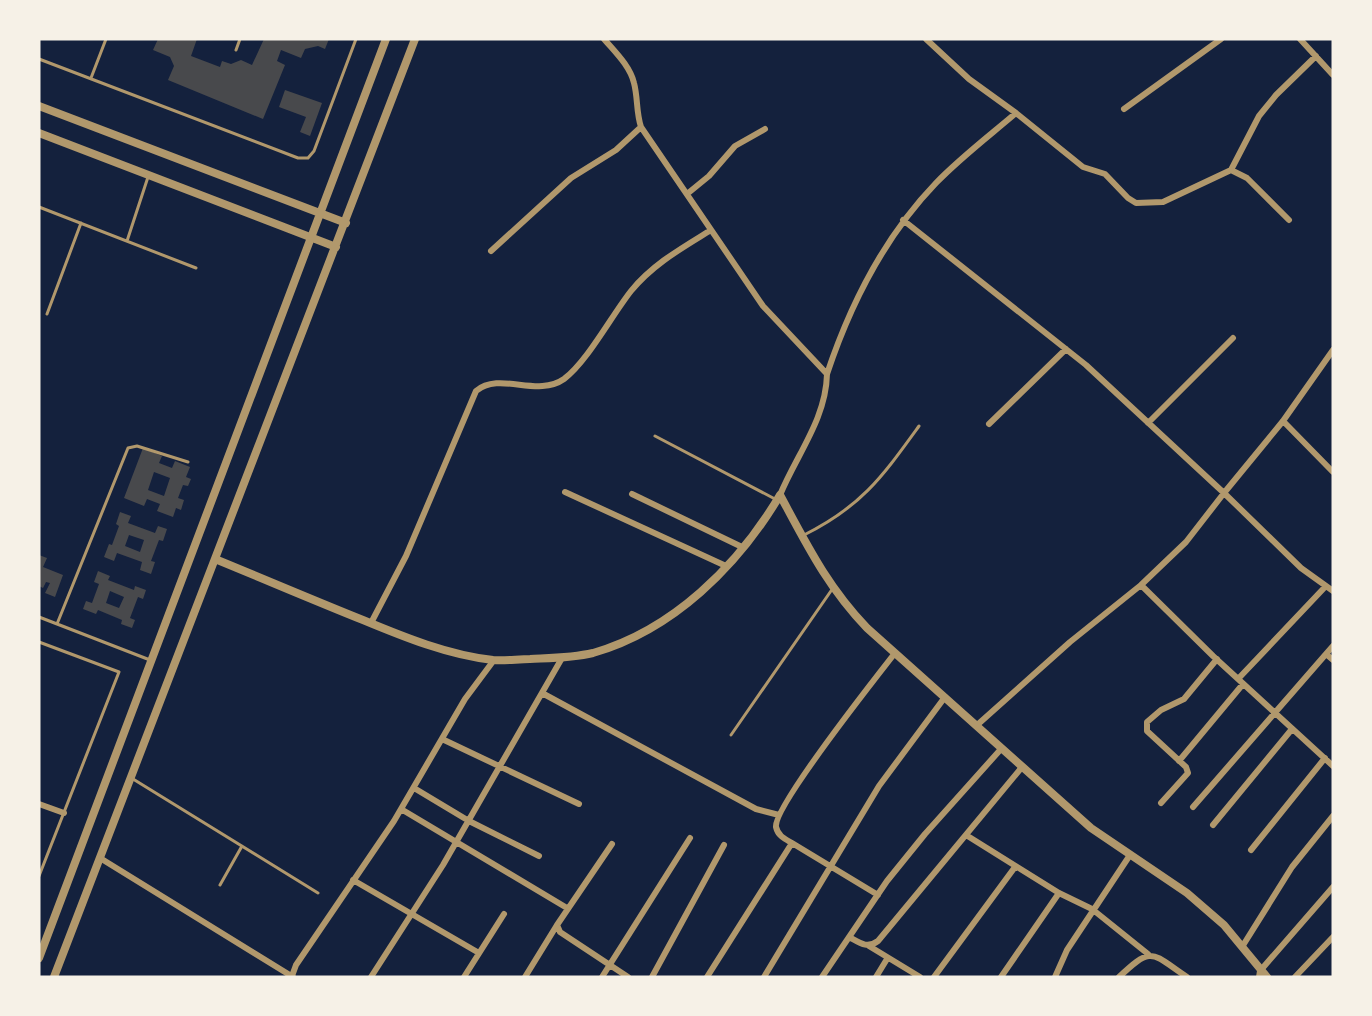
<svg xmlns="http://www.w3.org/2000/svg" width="1372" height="1016" font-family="Commissioner,sans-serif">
<rect width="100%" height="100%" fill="#14213d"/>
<path fill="#48494c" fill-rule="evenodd" d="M158,39H197L191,56L220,67L222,61L231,64L241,60L252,65L264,39H329L325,49L318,46L305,49L301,58L281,50L277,61L285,65L263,119L168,80L174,66L170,57L153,50Z
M285,90L322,103L310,136L300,132L306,117L279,107Z
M143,448L162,456L159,463L172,468L175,461L190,467L186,477L191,479L188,486L183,485L178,498L184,500L181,510L176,508L173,517L157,511L160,504L147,499L144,506L124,498ZM154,472L170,478L164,496L148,490Z
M120,512L131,516L128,523L155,533L158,526L167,529L163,541L159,540L151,561L155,562L151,574L140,570L142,562L117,553L114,561L104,557L109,544L112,545L119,526L116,524ZM129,535L144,540L140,552L125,546Z
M39,555L47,558L43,567L63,575L55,597L45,593L50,583L46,582L43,588L39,586Z
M98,571L110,576L108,580L134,590L135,586L146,590L143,599L138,597L130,618L135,620L132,628L121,624L122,620L98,610L96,614L83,609L86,601L92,603L99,584L94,582ZM110,591L124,597L119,608L106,603Z"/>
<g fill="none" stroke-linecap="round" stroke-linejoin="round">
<path stroke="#b1986c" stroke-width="3" d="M236,50L240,39
M39,59L298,158H308L314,151L356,39
M91,78L106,39
M39,207L196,268
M127,241L148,177
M47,314L81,223
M655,436L775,499
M804,535C862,506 882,477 919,426
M39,617L150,660
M57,624L128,448L137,446L188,462
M39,642L119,672L39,876
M731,735L833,588
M133,779L318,893
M220,885L242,846"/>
<path stroke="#b1986c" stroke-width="6" d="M604,39C615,52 630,66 634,83C638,98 636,112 641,127L763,306L827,374C826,419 797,454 780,495
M1300,39L1333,75
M1124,109L1221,39
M1016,113L1083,167L1105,174L1128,198L1136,203L1163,202L1231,170L1247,178L1289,220
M1231,170L1259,116L1276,95L1316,56
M687,194L709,176L735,146L765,129
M903,220L1086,365L1224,493L1186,542L1141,585L1070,642L976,726
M491,251L571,178L616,150L641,127
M1333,350L1283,421L1224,493L1301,568L1333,591
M827,374C850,305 885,236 936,183C960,158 989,136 1016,113L969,79L926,39
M1283,421L1333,472
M1148,423L1233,338
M989,424L1066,349
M565,492L726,566
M632,494L742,547
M1141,585L1213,656L1333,766
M371,623L406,556L476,391C500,371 537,398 564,379C587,362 612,315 631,291C653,264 682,248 711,230
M1333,646L1326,654L1333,660
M1238,679L1325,587
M542,693L756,809L779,815
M442,739L579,804
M1179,761L1243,684
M414,788L469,821L539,856
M1161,803L1188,773L1186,767L1147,731V722L1161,710L1184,699L1217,659
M39,804L64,813
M1193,807L1326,654
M401,809L567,908
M1213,825L1292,729
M966,835L1059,893L1092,909L1148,954
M612,844L557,925L560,932L628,977
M1251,850L1325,758
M100,858L293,977
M353,880L479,953
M878,895L792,843C785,839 778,836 776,827C773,808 877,676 895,653
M849,937C860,943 867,949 878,941L1022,767
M869,946L920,977
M1242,947L1292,867L1333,816
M292,976L296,965L394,821L465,699L494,660
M371,977L443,865L562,658
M464,977L504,914
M525,977L557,925
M602,977L690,838
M652,977L724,845
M707,977L792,843
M764,977L879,786L945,697
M822,977L887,881L925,834L1001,749
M876,977L887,959
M934,977L1015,867
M1001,977L1059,893
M1055,977L1067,950L1130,855
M1119,977C1153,945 1151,953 1187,977
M1259,977L1260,971L1333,887
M1295,977L1333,937"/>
<path stroke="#b1986c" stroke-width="8" d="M39,106L346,223
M39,133L336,247
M780,495C807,545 827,586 867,628L1091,828L1187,893L1224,925L1267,977
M215,559C264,579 313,600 363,620C404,637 448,655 493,660C505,661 518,659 530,659C551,658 572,658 593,653C673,630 738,566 780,495
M39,958L386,39
M54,977L415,39"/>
</g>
<rect width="1372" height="1016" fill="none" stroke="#f6f1e7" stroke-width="81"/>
</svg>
